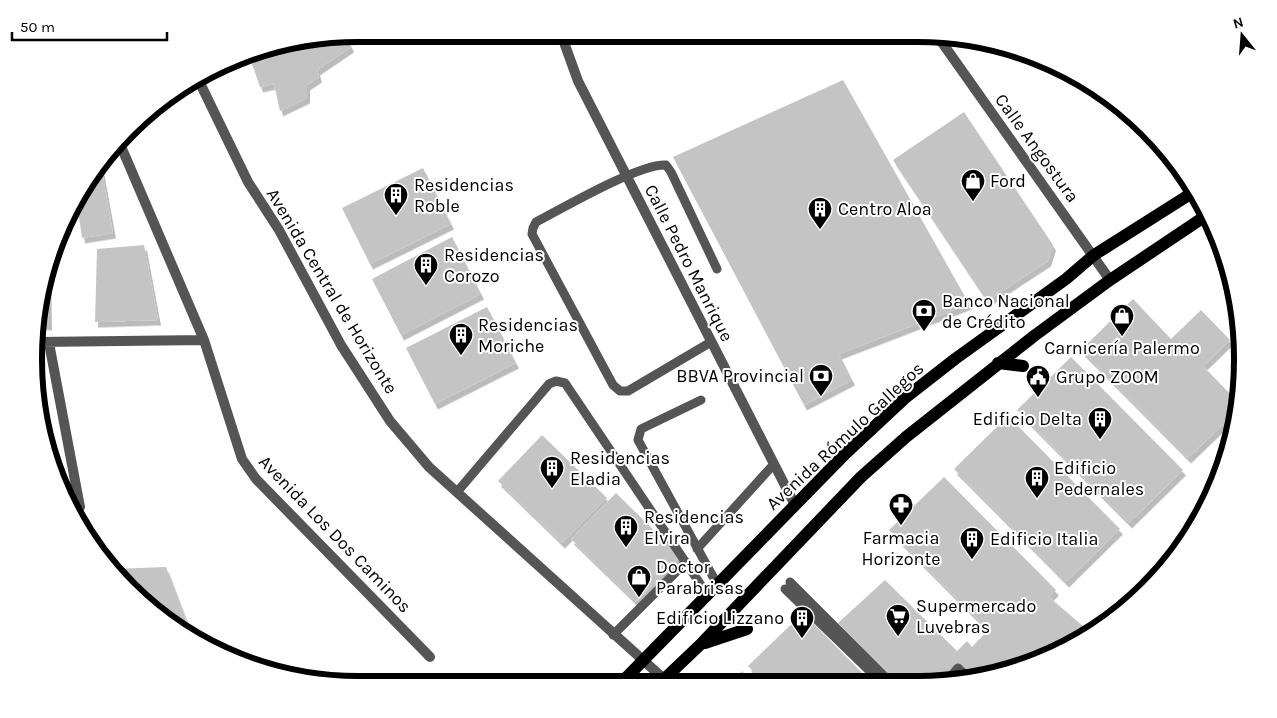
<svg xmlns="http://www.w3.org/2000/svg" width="1277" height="718" font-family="Karla,sans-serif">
<defs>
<filter id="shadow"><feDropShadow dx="3" dy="5.5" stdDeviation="0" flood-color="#0004"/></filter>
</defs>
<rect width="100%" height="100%" fill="#fff"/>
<path fill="#c4c4c4" filter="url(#shadow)" d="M346,36L351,47L317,70L319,77L307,85V98L280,111L274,84L260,87L252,64L264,56L260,50Z
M843,80L969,304L839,354L852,380L804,405L673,157Z
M964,112L1053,245L1048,261L987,301L893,160Z
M99,167H101L113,233L82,238L77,203L89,178Z
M423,168L451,224L370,264L342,208Z
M452,237L481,294L401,335L372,279Z
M144,245L158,320L95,322L97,249Z
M48,269L49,325L40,324L45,275Z
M1133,299L1171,339L1201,310L1230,340L1203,366L1240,404L1238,410L1188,458L1081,350Z
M487,307L516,363L435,404L406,348Z
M1071,357L1183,470L1129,523L1017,410Z
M1008,416L1120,529L1066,582L954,469Z
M542,435L607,498L562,543L498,481Z
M944,477L1056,590L1049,597L1091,633L1023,667L960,682H899L838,623L885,580L957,651L967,641L972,647L988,630L889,530Z
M616,493L680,556L636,602L571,539Z
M166,567L193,638L111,569Z
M803,613L871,682H764L748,666Z
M742,671L752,682H731Z"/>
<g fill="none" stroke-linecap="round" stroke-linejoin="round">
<path stroke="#555" stroke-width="9" d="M711,342L628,391H620L613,385L532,234L533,228L536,222C563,208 640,163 666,165L671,172L717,269
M701,400L641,429L638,440L717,584
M457,492L549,384L556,381L565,383L707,594
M697,549L774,464
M790,582L890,682
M785,589L881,682
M613,635L686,562
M946,682L958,668L970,679"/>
<path stroke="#555" stroke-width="10" d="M561,34L578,81L795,505
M936,34L1110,280
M199,81L248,182L279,230L341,345L390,421L429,467L664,679
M120,144L204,340L242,459L256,479L430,657
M38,342L204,340
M49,343L80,507"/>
<path stroke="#000" stroke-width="12" d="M998,363L1023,366
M705,643L747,629
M661,682L702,643L861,477L906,437L1034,336L1110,280L1204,217
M621,683L846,453L905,398L955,359L1066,279L1094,255L1192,193"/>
</g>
<defs>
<symbol id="shop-pin" viewBox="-11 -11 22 30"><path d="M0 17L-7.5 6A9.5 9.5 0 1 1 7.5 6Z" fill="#000" stroke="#fff"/><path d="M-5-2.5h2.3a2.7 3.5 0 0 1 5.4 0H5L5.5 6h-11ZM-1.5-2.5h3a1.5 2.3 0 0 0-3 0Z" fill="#fff"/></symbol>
<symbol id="building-pin" viewBox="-11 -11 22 30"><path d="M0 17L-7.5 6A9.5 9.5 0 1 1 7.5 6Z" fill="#000" stroke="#fff"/><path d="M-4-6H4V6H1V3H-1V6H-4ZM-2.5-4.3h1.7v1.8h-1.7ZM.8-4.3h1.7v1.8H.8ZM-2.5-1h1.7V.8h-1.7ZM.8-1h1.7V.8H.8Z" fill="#fff"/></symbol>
<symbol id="bank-pin" viewBox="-11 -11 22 30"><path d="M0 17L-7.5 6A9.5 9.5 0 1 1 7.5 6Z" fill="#000" stroke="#fff"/><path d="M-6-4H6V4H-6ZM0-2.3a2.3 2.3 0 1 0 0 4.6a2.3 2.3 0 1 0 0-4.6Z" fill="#fff"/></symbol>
<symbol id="civic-pin" viewBox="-11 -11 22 30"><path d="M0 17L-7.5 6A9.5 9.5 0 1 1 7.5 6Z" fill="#000" stroke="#fff"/><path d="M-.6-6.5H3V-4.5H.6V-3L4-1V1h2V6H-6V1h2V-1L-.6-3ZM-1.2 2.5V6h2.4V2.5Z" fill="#fff"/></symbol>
<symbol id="pharmacy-pin" viewBox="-11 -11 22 30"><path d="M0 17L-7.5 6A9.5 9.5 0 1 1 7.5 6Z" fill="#000" stroke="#fff"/><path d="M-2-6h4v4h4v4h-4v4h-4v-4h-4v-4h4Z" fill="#fff"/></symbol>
<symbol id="supermarket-pin" viewBox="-11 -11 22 30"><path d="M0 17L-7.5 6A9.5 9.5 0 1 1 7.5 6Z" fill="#000" stroke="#fff"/><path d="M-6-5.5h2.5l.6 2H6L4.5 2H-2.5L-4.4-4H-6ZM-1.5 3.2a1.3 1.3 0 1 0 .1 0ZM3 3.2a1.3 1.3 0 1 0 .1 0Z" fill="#fff"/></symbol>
</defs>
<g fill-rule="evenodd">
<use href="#shop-pin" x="959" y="167" width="28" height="38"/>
<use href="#building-pin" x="382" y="181" width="28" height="38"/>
<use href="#building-pin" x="806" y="195" width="28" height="38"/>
<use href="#building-pin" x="412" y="251" width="28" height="38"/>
<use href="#bank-pin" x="910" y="297" width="28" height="38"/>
<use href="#shop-pin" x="1108" y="302" width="28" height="38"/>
<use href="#building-pin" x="447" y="321" width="28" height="38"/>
<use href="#bank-pin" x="807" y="362" width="28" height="38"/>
<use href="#civic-pin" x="1024" y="363" width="28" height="38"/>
<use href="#building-pin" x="1086" y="405" width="28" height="38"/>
<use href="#building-pin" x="538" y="454" width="28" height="38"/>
<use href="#building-pin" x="1023" y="464" width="28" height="38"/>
<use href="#pharmacy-pin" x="887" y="491" width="28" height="38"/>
<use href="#building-pin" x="612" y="513" width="28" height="38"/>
<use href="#building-pin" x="958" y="525" width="28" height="38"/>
<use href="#shop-pin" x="625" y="563" width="28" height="38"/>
<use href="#supermarket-pin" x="884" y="602" width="28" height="38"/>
<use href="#building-pin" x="788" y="604" width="28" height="38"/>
</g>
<g text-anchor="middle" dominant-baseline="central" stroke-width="4" stroke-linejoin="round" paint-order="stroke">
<g font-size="18" fill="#000" stroke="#fff">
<text transform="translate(1037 148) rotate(54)">Calle Angostura</text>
<text transform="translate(689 263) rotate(63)">Calle Pedro Manrique</text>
<text transform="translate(332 291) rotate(59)">Avenida Central de Horizonte</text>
<text transform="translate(845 436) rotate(-43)">Avenida Rómulo Gallegos</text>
<text transform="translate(335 534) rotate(46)">Avenida Los Dos Caminos</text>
</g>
<g font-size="18" fill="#000" stroke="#fff" text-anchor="start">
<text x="990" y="181">Ford</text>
<text x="414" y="185">Residencias<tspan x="414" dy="21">Roble</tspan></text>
<text x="838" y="209">Centro Aloa</text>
<text x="444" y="255">Residencias<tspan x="444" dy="21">Corozo</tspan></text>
<text x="942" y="301">Banco Nacional<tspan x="942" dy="21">de Crédito</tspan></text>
<text x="478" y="325">Residencias<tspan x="478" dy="21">Moriche</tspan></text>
<text x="1122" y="348" text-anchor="middle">Carnicería Palermo</text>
<text x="804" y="376" text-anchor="end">BBVA Provincial</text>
<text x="1056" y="377">Grupo ZOOM</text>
<text x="1082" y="419" text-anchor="end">Edificio Delta</text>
<text x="570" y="458">Residencias<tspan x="570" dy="21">Eladia</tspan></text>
<text x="1054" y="468">Edificio<tspan x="1054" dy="21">Pedernales</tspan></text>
<text x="644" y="517">Residencias<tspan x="644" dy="21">Elvira</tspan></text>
<text x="901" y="538" text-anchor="middle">Farmacia<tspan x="901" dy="21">Horizonte</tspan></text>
<text x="990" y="539">Edificio Italia</text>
<text x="656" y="567">Doctor<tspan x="656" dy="21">Parabrisas</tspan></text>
<text x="916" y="606">Supermercado<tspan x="916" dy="21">Luvebras</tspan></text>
<text x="784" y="618" text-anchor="end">Edificio Lizzano</text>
</g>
</g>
<path d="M0 0H1277V718H0ZM358 42H918A316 316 0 0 1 1234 358V360A316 316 0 0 1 918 676H358A316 316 0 0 1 42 360V358A316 316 0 0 1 358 42Z" fill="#fff" fill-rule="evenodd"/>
<path fill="none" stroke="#000" stroke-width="6" d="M358 42H918A316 316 0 0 1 1234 358V360A316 316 0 0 1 918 676H358A316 316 0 0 1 42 360V358A316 316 0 0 1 358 42Z"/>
<g transform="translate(1242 35) rotate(343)" stroke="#ffffff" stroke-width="4" paint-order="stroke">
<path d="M0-4L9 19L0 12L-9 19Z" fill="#000000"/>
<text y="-8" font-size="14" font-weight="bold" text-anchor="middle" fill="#000000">N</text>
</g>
<path d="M12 32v8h155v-8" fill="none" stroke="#000000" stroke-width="2.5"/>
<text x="20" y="32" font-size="15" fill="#000000" stroke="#ffffff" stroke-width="4" paint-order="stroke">50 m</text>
</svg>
